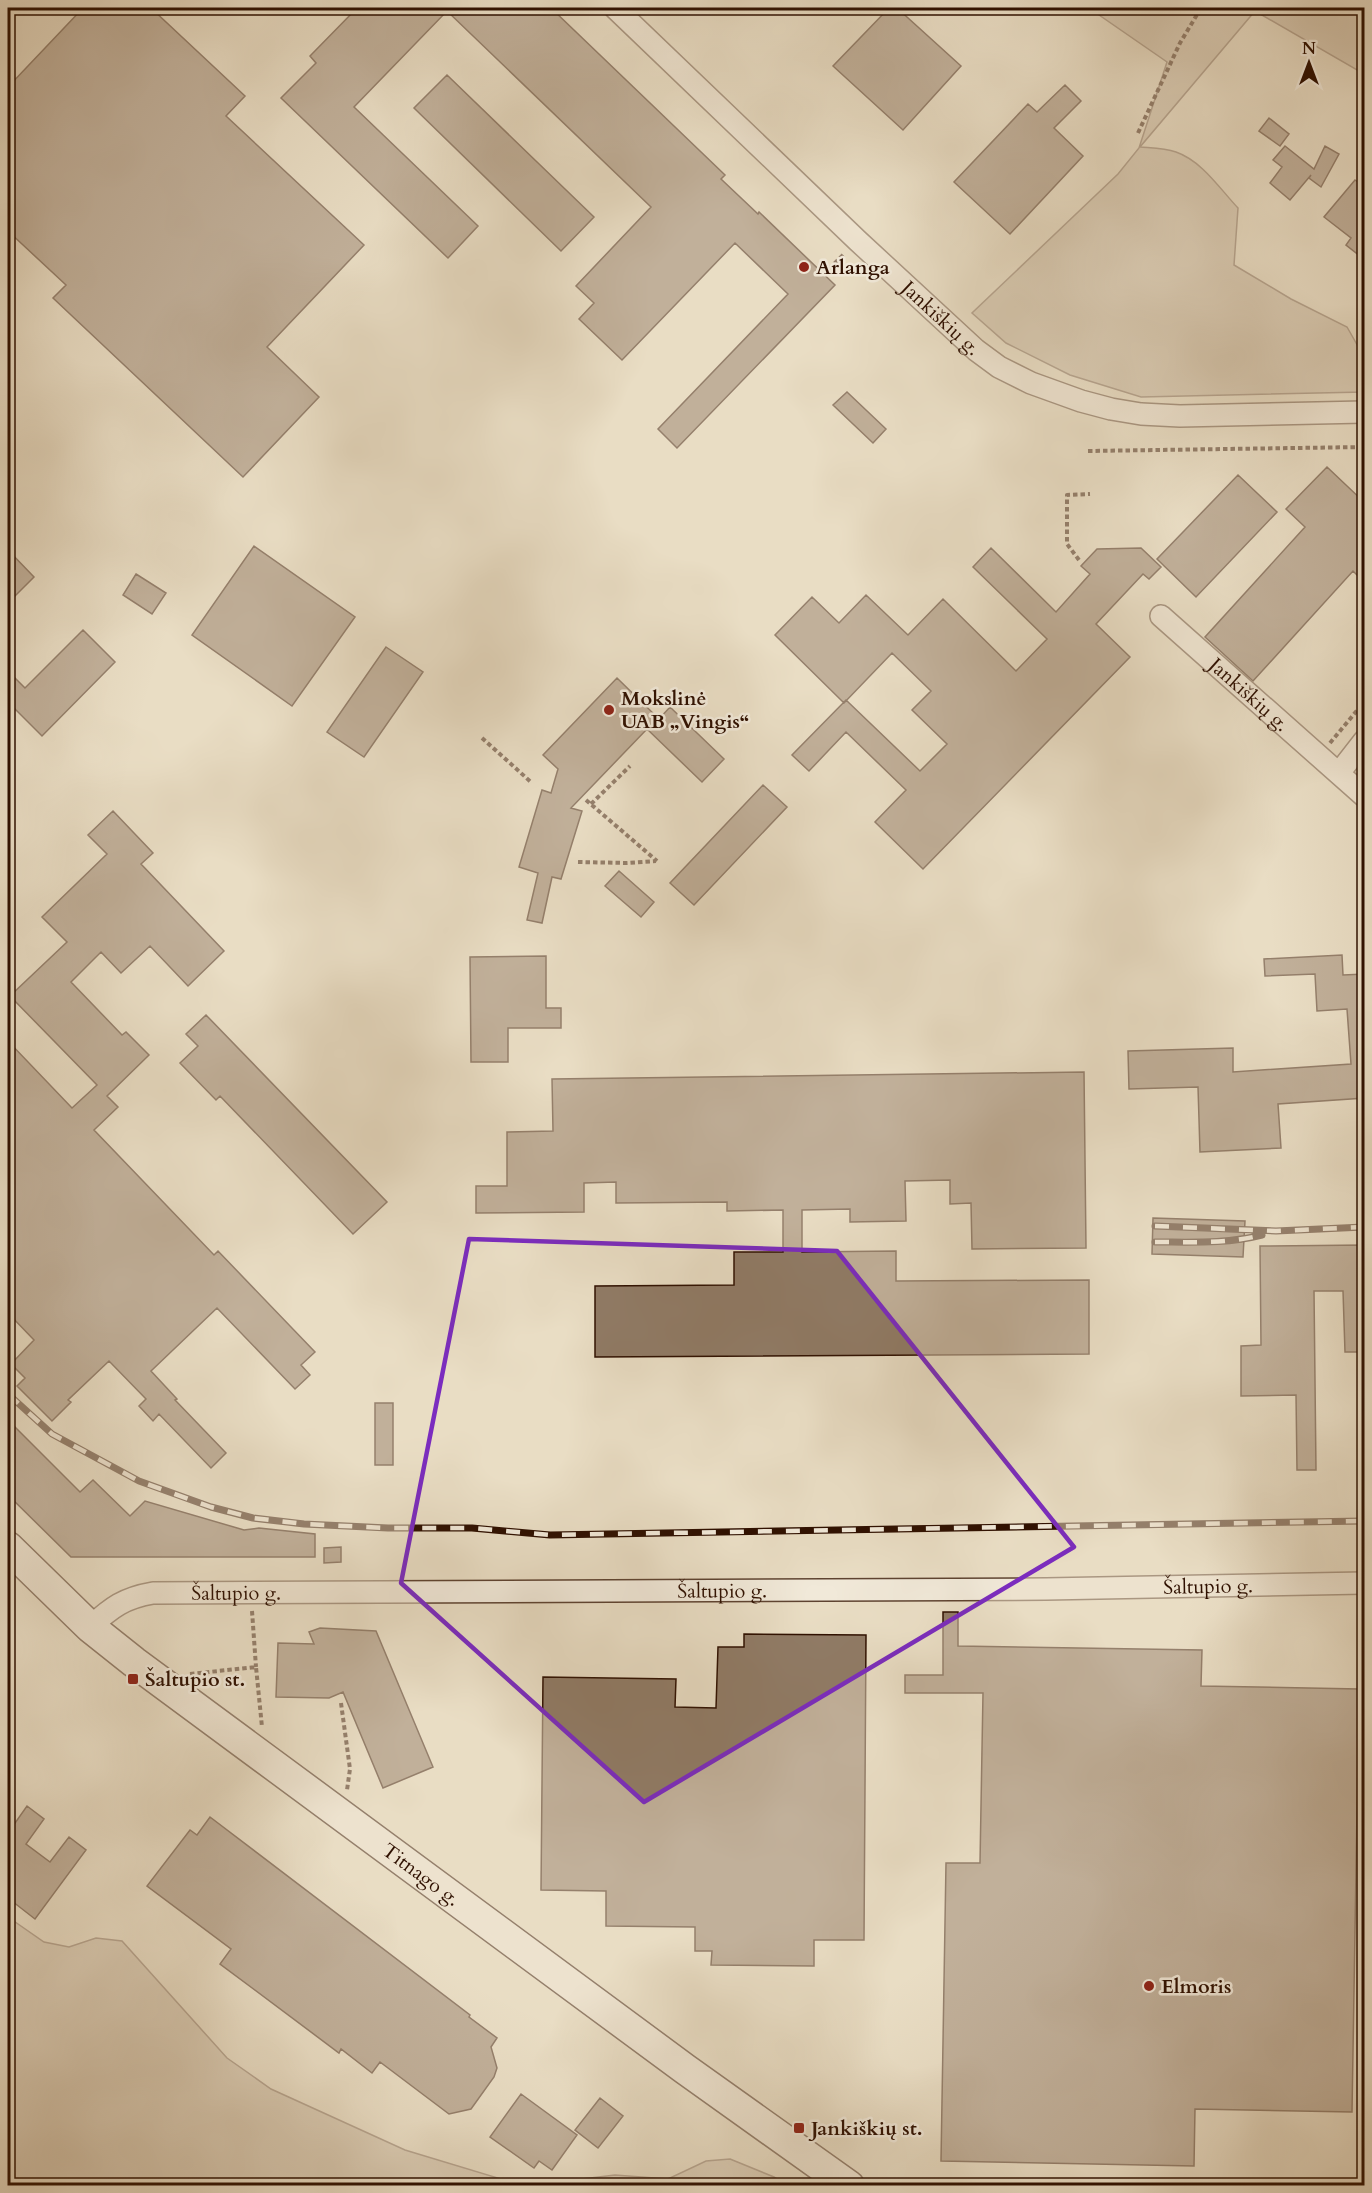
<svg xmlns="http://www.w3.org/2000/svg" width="1372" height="2193" font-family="Cardo,serif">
<rect width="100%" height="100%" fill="#e9ddc4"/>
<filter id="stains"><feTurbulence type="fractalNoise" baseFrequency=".00333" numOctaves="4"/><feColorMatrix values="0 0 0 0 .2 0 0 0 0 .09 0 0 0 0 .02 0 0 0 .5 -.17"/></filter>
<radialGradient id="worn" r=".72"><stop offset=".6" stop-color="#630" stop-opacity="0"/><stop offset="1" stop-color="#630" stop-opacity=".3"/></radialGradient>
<path fill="#c9baa3" stroke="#7c6552" stroke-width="1.5" d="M1089,8H1364V74L1255,11L1140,147C1151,148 1164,148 1176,152C1202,161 1220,189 1238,208L1234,265L1291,299L1347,327L1364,357V392L1141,397L1070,375L1006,343L972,313L1118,174L1139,148L1167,62Z
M8,1917L44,1942L69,1947L96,1938L122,1941L227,2058L271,2089L405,2150L521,2185H8Z
M730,2159L774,2177L786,2185H568L582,2179L615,2175L668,2179L706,2161Z"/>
<path fill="#907b66" stroke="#2f1000" stroke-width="1.5" d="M83,8H151L245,96L226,116L364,245L267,347L319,397L243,477L53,298L66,285L8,231V87Z
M357,8H551L725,175L721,179L758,214L759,212L835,285L677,448L658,429L788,294L735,243L622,360L579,319L594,303L576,286L651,207L447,11L354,107L478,226L448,258L281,98L316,63L310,56Z
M889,8H897L961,66L903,130L833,66Z
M447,75L594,217L561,251L414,108Z
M1065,85L1081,101L1054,128L1083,156L1010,234L954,182L1028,104L1037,112Z
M1269,118L1289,134L1280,146L1259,131Z
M1285,146L1314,169L1325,146L1339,154L1321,187L1309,178L1311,175L1290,200L1270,183L1282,167L1273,160Z
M1355,180L1365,187V260L1346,245L1351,238L1324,217Z
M847,392L886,429L873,443L833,405Z
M1327,467L1365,503V583L1353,571L1253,681L1205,637L1305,527L1286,509Z
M1238,475L1277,512L1196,597L1157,559Z
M254,546L355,617L292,706L192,635Z
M991,548L1056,612L1090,574L1081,566L1097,549L1141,548L1161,567L1149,579L1143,574L1096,624L1130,657L923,869L875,822L906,790L846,732L809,771L792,755L846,700L920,771L947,744L912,710L931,691L892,653L844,703L775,635L812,597L839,623L866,595L908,635L943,599L1016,671L1047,639L973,567Z
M8,550L34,577L8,603Z
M136,574L166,593L152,614L123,595Z
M83,630L115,662L42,736L8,702V671L25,688Z
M386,647L423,672L364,757L327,732Z
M617,678L659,719L670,707L724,759L702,782L647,729L571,808L582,811L561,879L552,877L542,923L527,920L538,873L519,867L542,790L551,793L558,769L543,755Z
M763,785L787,807L694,905L670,883Z
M113,811L153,853L141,864L224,951L188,986L150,946L121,973L101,952L71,982L122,1035L126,1032L149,1055L107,1096L118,1107L94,1130L214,1255L218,1251L315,1352L301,1365L310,1375L295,1389L217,1308L151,1371L177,1399L175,1400L226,1453L211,1468L159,1414L153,1421L139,1406L146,1399L109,1361L68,1400L71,1402L52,1421L17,1386L25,1378L11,1364L34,1340L8,1313V1041L72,1108L97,1085L10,996L67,942L42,917L107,854L88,835Z
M619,871L654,902L641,917L605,886Z
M1342,955L1343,975L1365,974V1098L1278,1104L1281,1148L1200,1152L1198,1087L1129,1089L1128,1051L1233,1048V1072L1351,1064L1347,1009L1317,1011L1315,974L1265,976L1264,959Z
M546,956V1008H561V1028H508V1062H471L470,957Z
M206,1015L387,1202L353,1234L220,1096L216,1100L180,1063L198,1046L186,1034Z
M1084,1072L1086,1248L972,1249L971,1203L950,1204V1180L905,1181L906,1221L850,1222V1209L802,1210V1252L896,1251V1281L1089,1280V1354L595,1357V1286L734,1285V1252H783V1210L727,1211V1202L616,1203V1182L584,1183V1212L476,1213V1186H507V1132L553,1131L552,1079Z
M1153,1218L1245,1221L1243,1257L1152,1254Z
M1365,1245V1352H1345L1343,1291H1314L1316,1470H1297L1296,1395L1241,1396V1346L1261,1345L1260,1246Z
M375,1403H393V1465H375Z
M8,1420L80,1492L93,1480L130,1516L145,1501L244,1530L259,1528L315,1534V1557H71L8,1495Z
M341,1547V1562L324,1563V1548Z
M943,1612H958V1646L1202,1650L1201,1686L1359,1689L1352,2112L1195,2109L1194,2166L941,2161L946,1863H980L983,1693H905V1675H943Z
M320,1628L376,1631L433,1767L383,1788L343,1692L329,1698L276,1697L278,1643L314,1644L309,1632Z
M744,1634L866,1635L864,1940H814V1966L711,1965L712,1951H695V1927L606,1926V1891L541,1890L543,1677L676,1679L675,1707L716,1708L718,1647H744Z
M27,1806L44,1819L26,1844L50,1862L69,1837L86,1850L35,1919L8,1898V1833Z
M210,1817L470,2015L469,2017L497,2038L491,2047L497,2068L494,2077L471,2109L449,2114L380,2062L372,2073L341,2049L339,2053L220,1964L231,1949L147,1886L190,1830L197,1835Z
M521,2094L577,2135L552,2170L539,2161L534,2168L490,2137Z
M600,2098L623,2116L598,2148L575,2130Z"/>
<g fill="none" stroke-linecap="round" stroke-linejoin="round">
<defs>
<g id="street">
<path id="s1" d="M615,8L858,241L976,350L999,367L1031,383L1081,401L1111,409L1141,414L1180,416L1364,412"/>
<path id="s2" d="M1161,616L1364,796"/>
<path d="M1339,773L1364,741"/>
<path id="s3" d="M90,1627C112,1607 124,1598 153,1593L1046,1589L1364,1583"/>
</g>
<g id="secondary">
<path id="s4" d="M8,1547L90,1627L134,1662L685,2069L849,2186"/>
</g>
</defs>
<use href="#street" stroke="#5e4331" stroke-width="24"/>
<use href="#secondary" stroke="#2f1000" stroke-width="33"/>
<path stroke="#2f1000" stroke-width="4" stroke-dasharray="4.5 3" stroke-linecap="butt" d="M1138,133L1180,43L1201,8
M824,274L844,254
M1088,451L1364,447
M1079,560L1067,544V495L1090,494
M482,738L532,783
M1330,743L1364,702
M586,800L657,861
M591,804L630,766
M578,862L627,863L656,861
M252,1611L256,1667
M190,1674L256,1667L262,1727
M341,1703L350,1769L347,1790"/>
<use href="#street" stroke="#f1e9d9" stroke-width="21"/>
<use href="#secondary" stroke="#f1e9d9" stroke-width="30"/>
<defs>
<path id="rail" d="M1155,1226L1276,1231L1364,1227
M1155,1242C1191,1242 1227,1244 1262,1235
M8,1394L52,1434L139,1481L211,1507L253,1518L304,1524L388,1528H472L550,1535L1364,1521"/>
</defs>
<use href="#rail" stroke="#2f1000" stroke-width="7"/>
<use href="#rail" stroke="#f1e9d9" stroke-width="4.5" stroke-dasharray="14" stroke-linecap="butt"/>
</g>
<path d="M0 0H1372V2193H0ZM469,1239L837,1251L1074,1547L644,1802L401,1583Z" fill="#e9ddc4" fill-opacity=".55" fill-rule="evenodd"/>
<path fill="none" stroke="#7b2cbf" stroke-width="4.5" stroke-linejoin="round" d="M469,1239L837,1251L1074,1547L644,1802L401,1583Z"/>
<g fill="#8f2418" stroke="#f1e9d9" stroke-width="2">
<circle cx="804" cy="267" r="6"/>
<circle cx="609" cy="710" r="6"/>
<rect x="127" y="1673" width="12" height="12" rx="3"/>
<circle cx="1149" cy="1986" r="6"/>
<rect x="793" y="2122" width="12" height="12" rx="3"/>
</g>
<g text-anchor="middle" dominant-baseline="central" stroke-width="5" stroke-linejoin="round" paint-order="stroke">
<g font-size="20" font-weight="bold" fill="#2f1000" stroke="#f1e9d9" text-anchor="start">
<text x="816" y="267">Arlanga</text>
<text x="621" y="698">Mokslinė<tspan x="621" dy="23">UAB „Vingis“</tspan></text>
<text x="145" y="1679">Šaltupio st.</text>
<text x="1161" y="1986">Elmoris</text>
<text x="811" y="2128">Jankiškių st.</text>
</g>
<g font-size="20" fill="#2f1000" stroke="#f1e9d9">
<text stroke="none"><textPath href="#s1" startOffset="450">Jankiškių g.</textPath></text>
<text stroke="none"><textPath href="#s2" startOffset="118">Jankiškių g.</textPath></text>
<text stroke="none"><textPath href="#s3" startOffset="1128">Šaltupio g.</textPath></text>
<text stroke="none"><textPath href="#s3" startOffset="642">Šaltupio g.</textPath></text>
<text stroke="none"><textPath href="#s3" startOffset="156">Šaltupio g.</textPath></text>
<text stroke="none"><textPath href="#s4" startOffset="528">Titnago g.</textPath></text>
</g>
</g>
<rect width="1372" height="2193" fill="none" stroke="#e9ddc4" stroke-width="30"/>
<rect x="9" y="9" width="1354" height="2175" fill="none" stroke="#2f1000" stroke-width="3"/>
<rect x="15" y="15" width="1342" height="2163" fill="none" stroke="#2f1000" stroke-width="1.5"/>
<g transform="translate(1309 63)" stroke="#f1e9d9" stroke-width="4.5" paint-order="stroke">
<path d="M0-4.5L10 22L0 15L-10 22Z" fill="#2f1000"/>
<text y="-9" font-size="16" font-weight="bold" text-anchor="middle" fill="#2f1000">N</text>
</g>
<rect width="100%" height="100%" filter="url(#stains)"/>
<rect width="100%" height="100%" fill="url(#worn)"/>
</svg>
